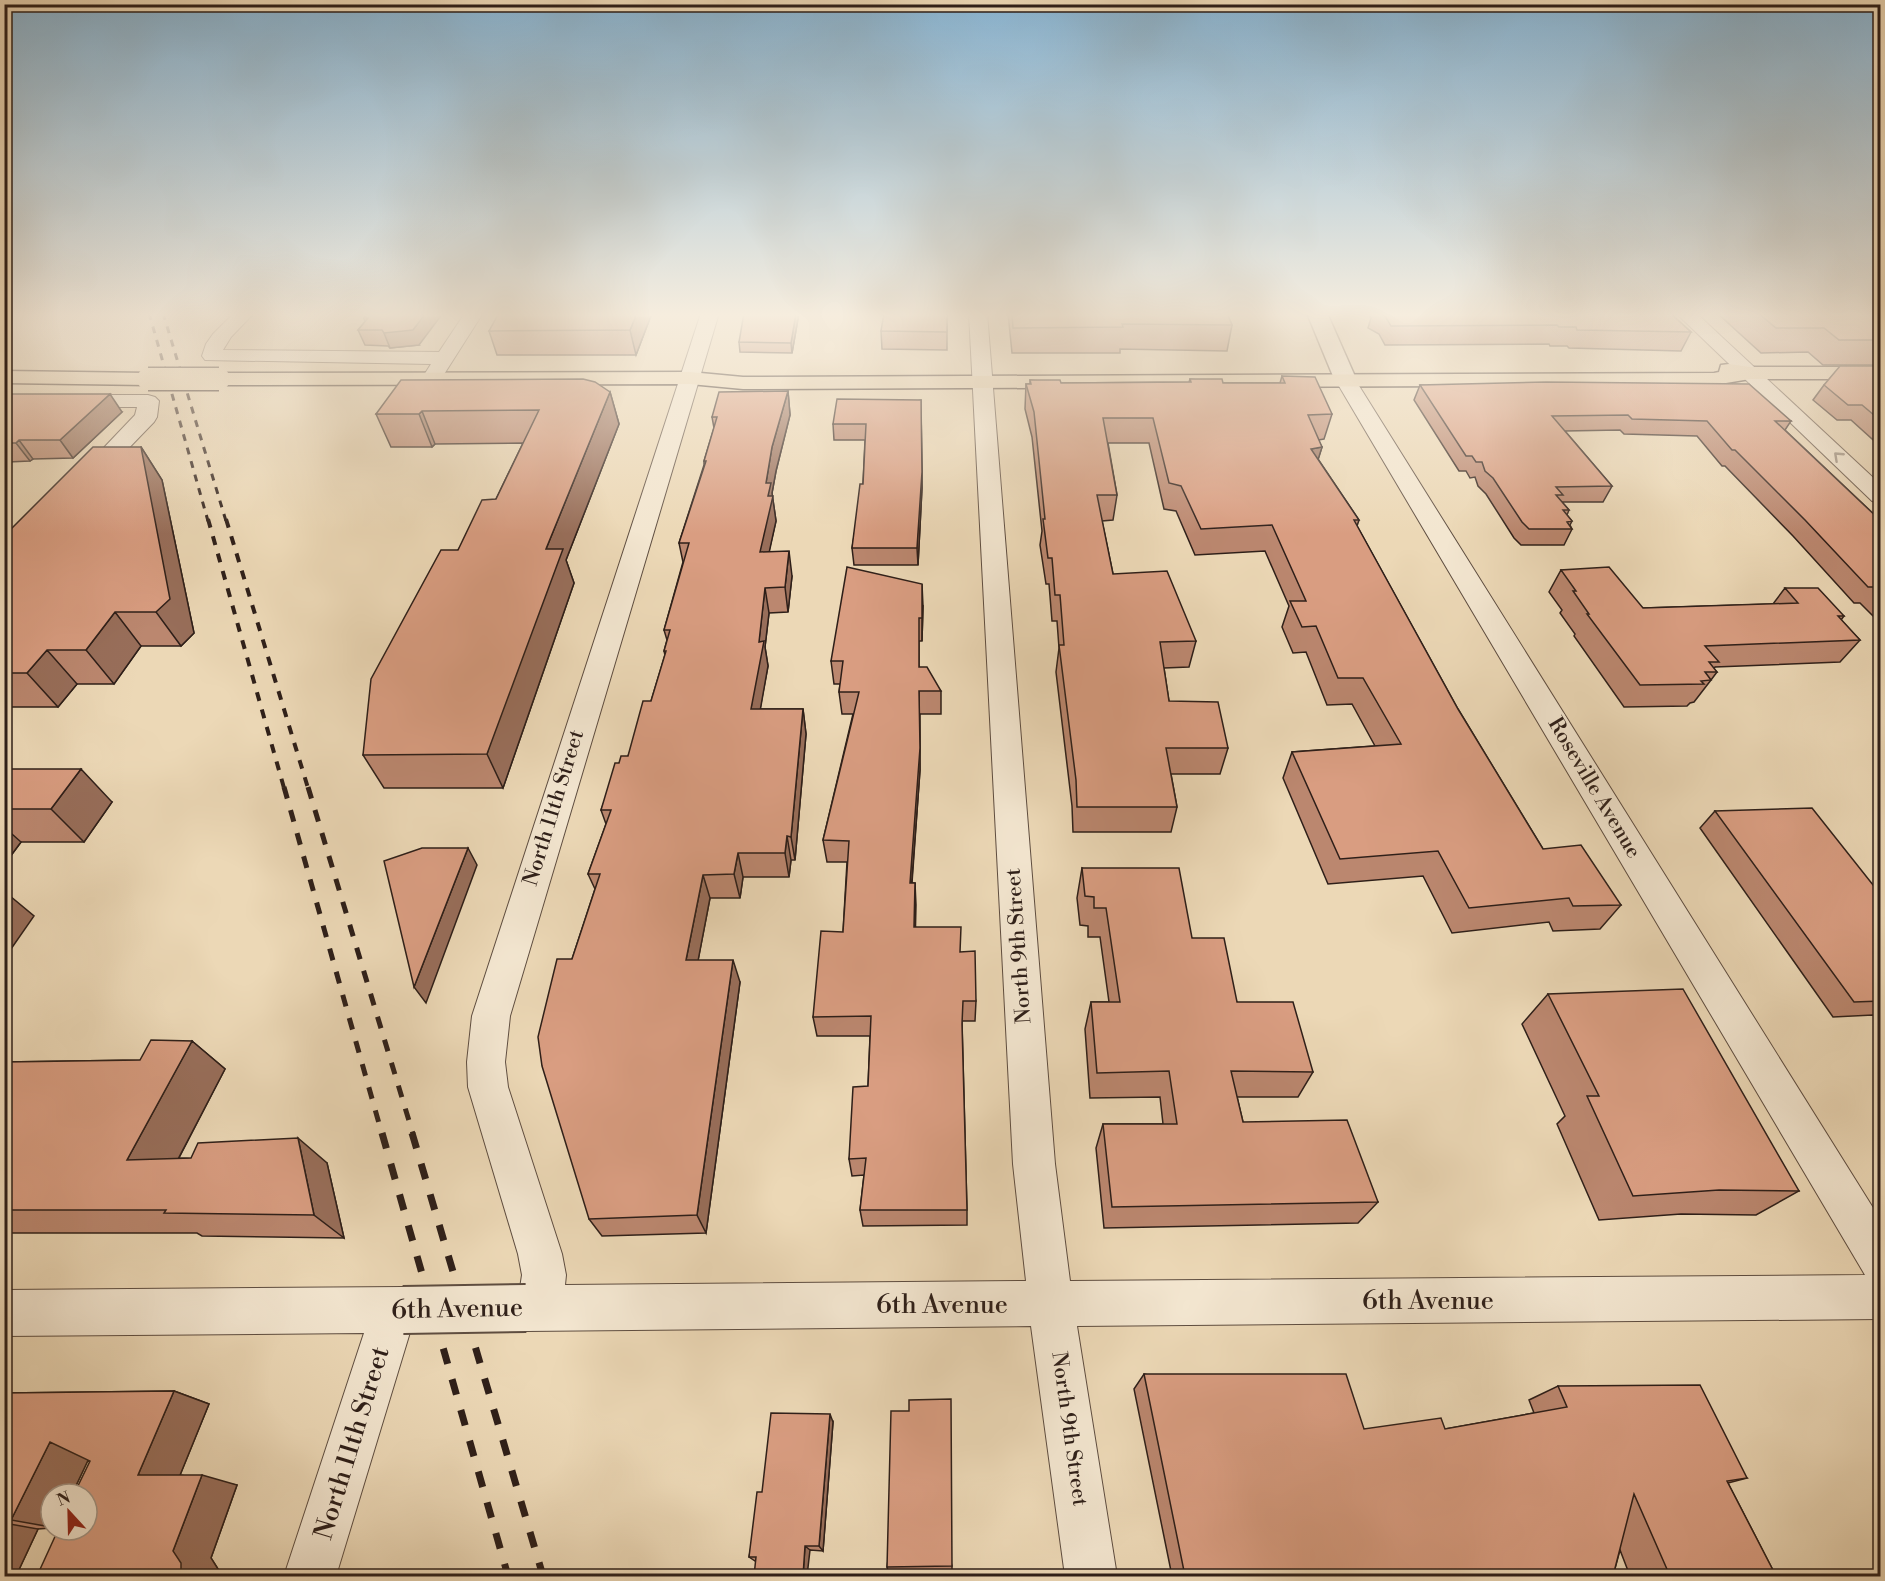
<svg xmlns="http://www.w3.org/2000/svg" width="1885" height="1581" font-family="'Libre Bodoni',serif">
<rect width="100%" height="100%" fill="#ecd8b6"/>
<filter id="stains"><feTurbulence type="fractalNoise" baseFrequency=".00333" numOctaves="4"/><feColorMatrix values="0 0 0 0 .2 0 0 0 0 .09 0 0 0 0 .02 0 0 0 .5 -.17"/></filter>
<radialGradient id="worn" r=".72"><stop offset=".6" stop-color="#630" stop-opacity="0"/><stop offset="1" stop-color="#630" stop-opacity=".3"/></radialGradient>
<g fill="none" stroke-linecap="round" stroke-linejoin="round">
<defs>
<path id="minor" d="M234,313H254L231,337L223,350L439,352L465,313H483L441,379H427L424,375L431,364L205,360L202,356L206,344L213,334Z
M701,313H719L510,1016L505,1062L508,1087L562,1254L566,1275L565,1285L1026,1281L1013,1164L969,313H987L1055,1164L1070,1281L1865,1275L1336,381L1339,377L1346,375L1353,377L1356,381L1880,1219V1319L1077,1326L1117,1576H1065L1031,1326L526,1331L510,1324L503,1308L510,1292L520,1288L522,1275L518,1254L468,1087L467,1062L472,1016Z
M1676,313H1696L1880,484V503L1872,501Z
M4,395H148L155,397L159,401L157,417L154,422L95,483L87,485L79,483L75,478L135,415L137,407H4Z
M403,1287L419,1294L426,1310L419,1326L411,1329L336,1576H284L364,1333L4,1336V1290Z"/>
<path id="tertiary" d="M1307,313H1327L1357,381L1354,386L1346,387L1338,386L1335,381Z"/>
<path id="primary" d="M1729,364L1750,367H1880V379H1750L1714,385L743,389L690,384L219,385L211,384L208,379L211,374L219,373L690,372L743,377L1714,373L1719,372L1721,365Z
M4,371L148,373L156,374L159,379L156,384L148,385L4,383Z"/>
</defs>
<use href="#minor" stroke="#5e4d40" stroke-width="2"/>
<use href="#tertiary" stroke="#5e4d40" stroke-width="3"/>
<use href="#primary" stroke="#2e1f19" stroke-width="3"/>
<use href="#minor" fill="#f3e6d0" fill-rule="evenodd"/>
<use href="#tertiary" fill="#f3e6d0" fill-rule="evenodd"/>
<use href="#primary" fill="#ecd8b6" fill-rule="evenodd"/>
<path stroke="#2e1f19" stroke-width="3" stroke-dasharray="7 7" stroke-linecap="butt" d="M149,313L208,521
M163,313L226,521"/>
<path stroke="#2e1f19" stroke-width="4" stroke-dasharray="9 9" stroke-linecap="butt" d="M208,519L284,788
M226,519L308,788"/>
<path stroke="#2e1f19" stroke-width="5" stroke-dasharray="12 12" stroke-linecap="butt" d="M284,787L382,1134
M308,787L413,1134"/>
<path stroke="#2e1f19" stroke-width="7" stroke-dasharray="16 16" stroke-linecap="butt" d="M382,1133L508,1576
M412,1133L543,1576"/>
<defs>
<path id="minor-bridge" d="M403,1310L526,1308"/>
<path id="primary-bridge" d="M148,379H219"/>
</defs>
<use href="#minor-bridge" stroke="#5e4d40" stroke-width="50" stroke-linecap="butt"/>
<use href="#primary-bridge" stroke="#2e1f19" stroke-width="25" stroke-linecap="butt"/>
<use href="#minor-bridge" stroke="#f3e6d0" stroke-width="46"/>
<use href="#primary-bridge" stroke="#ecd8b6" stroke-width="22"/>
</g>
<path fill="#bb876f" stroke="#2e1f19" stroke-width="1.5" d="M368,313L419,345L390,348L388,346L365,345L358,330L365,322L364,318Z
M652,313L636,355H497L489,331Z
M799,313L792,353L740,352L739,342Z
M947,313V350L882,349L881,331Z
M1008,313H1227L1232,325L1227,351L1120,349V353H1012Z
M1368,313H1670L1691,332L1681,351L1569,348L1567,346H1550L1549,344L1385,345L1379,334L1368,328L1371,318Z
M1717,313H1881V355L1874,365H1823L1808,352L1761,353Z
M1881,366V447L1851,420H1837L1813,400L1824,385Z
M1282,376L1332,414L1324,439L1318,440L1322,447L1318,459L1359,520L1357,526L1458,709L1543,849L1621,905L1600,929L1553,931L1549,922L1452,933L1423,876L1328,884L1283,778L1292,752L1375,746L1352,704L1327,705L1306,652L1293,653L1282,627L1289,606L1265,551L1195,555L1176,511L1164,509L1149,443H1108L1117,495L1113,520L1102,521L1113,574L1196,641L1189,667L1164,668L1169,701L1228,748L1220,774H1171L1177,807L1171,832H1073L1072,806L1056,672L1059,648L1057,621H1052L1049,584H1046L1040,545L1042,531L1032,437L1025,409L1026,384H1030V380L1061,383L1189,382L1190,379L1223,383H1280Z
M1420,385L1791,421L1785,430L1881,521V624L1860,603H1854L1793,536L1725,466H1722L1697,436L1624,434L1620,430L1565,431L1612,486L1603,502H1562L1569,510L1567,515L1572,521L1570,525L1572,529L1564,545H1521L1514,538L1486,494L1478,486L1475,477L1470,478L1466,471H1459L1414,400Z
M788,391L790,415L776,471L772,493L776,521L769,551L792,576L788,612L769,613L765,647L768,666L760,709H803L806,734L795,860H791L789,877H743L740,898H710L698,960L740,982L706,1233L602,1236L589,1219L572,959L595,889L588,874L606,824L601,810L619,763L628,756L651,701L665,655L664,651L667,640L664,630L683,562L679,543L704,465V461L714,428L712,417Z
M610,392L619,424L566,560L574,583L503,788H384L363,755L458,550L496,499L523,443L435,444L432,447H391L376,414Z
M4,394L122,412L73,458L33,459L30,461L8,462L4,465Z
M921,400L922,488L918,565H854L852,548L863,484L865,440H834L833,424Z
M141,447L162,480L194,633L181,646H141L114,684H77L58,707H4V536Z
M1561,570L1643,608L1773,604L1785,588L1844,616L1841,620L1860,640L1840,662L1715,667L1714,669L1717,672L1711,680L1694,702L1690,703L1687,706L1624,707L1574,636L1575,634L1560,613L1562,610L1549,592Z
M923,606L922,641H919V667L941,691V714H920V770L912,883H915V927L960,952L976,1001L975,1021H962L967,1210V1225L863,1226L860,1210L864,1175L852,1176L849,1159L868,1086L870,1036H817L813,1017L843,932L847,862H827L823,840L853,714H842L839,692L840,684H834L831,661Z
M4,769L112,802L84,842H21L4,865Z
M1715,811L1881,895V1021L1873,1015L1833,1017L1700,828Z
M1082,868L1192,938L1237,1002L1313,1072L1298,1097H1237L1243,1122L1378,1202L1358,1223L1104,1228L1096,1148L1103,1124H1163L1160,1097L1090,1098L1085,1029L1091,1002H1109L1100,937H1088V926L1080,925L1077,898Z
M1548,994L1799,1191L1756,1215L1681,1214L1599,1220L1557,1124L1565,1116L1522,1024Z
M192,1041L225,1069L179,1158L327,1163L344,1238L202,1236L197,1233H4V1062L140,1060Z
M1144,1374L1364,1429H1445L1534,1413L1529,1400L1558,1386L1747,1478L1728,1483L1776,1576H1630L1620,1550L1613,1576H1172L1134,1389Z
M174,1391L209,1404L180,1475L237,1485L211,1558L218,1569L88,1460L72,1494H51V1528L38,1529L16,1576H4V1393Z
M909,1411L952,1566V1570L888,1571L887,1567Z
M833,1422L823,1551L810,1550L755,1561L749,1557L762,1492Z"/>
<path fill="#986e5a" stroke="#2e1f19" stroke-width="1.5" d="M426,313H443L419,345L390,348L384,333Z
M637,313H652L636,355L630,330Z
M796,313H799L792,353L791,343Z
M788,391L790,415L776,471L772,493L776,521L764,576L760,552L766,483L772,447Z
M610,392L619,424L566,560L574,583L503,788L487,754L546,549Z
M110,394L122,412L73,458L60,440Z
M921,400L922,488L918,565L917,548Z
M422,411L435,444L432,447L419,414Z
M19,440L33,459L30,461L16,443Z
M141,447L162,480L194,633L181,646L156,612Z
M1322,447L1314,473L1311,449Z
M4,458L8,462L4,465Z
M789,551L792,576L788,612L785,587Z
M922,584L923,606L922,641Z
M765,588L769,613L765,647L768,666L756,734L751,709Z
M115,612L141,646L114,684L86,650Z
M47,650L77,684L58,707L27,673Z
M919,691L920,770L910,905V883Z
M803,709L806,734L795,860L791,837Z
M81,769L112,802L84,842L51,809Z
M4,827L21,842L4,865Z
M787,836L791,860L789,877L785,853Z
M468,848L477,865L426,1003L414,987Z
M738,853L743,877L740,898L734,874Z
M703,875L710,898L694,982L686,960Z
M915,883L916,905L915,948L914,927Z
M4,891L34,916L4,959Z
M733,960L740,982L706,1233L697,1215Z
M192,1041L225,1069L165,1184L127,1160Z
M298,1138L327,1163L344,1238L314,1215Z
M174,1391L209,1404L176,1485L138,1475Z
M830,1414L833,1422L823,1551L819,1546Z
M50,1442L91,1454L72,1494H51V1527L11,1520Z
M202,1475L237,1485L211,1558L218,1569V1576H181L173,1551Z
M4,1523L38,1529L16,1576H4Z
M805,1546L810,1550L807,1576H803Z"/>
<path fill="#d99d81" stroke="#2e1f19" stroke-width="1.5" d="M368,313H426L413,330L384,333L382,330H358L368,318H364Z
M499,313H637L630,330L489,331Z
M744,313H796L791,343L739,342Z
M884,313H947V332L881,331Z
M1012,313H1227L1232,325L1122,324L1123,327L1013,328Z
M1379,313H1670L1691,332L1577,330L1576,327H1559L1557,325L1391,326L1385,316Z
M1758,313H1881V329L1877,330L1881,332V340H1839L1824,328H1776Z
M1840,366H1881V421L1862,405H1848L1824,385Z
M1282,376L1315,377L1332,414L1308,415L1322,447L1311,449L1359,520H1354L1458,709L1543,849L1581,845L1621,905L1573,906L1569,898L1469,908L1438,851L1340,859L1292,752L1401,744L1363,678H1338L1316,626L1302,627L1290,601H1306L1272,525L1201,529L1181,486L1169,483L1153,418H1103L1117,495H1097L1113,574L1167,571L1196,641L1160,642L1169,701L1218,702L1228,748H1166L1177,807H1077L1076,780L1059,645H1064L1060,595H1055L1052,558H1048L1043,519H1045L1034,412L1026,384H1031L1030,380H1060L1061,383L1191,382L1190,379H1222L1223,383H1285Z
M583,379L595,382L610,392L546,549H563L487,754L363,755L371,679L441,550H458L482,500L496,499L539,410L422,411L419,414H376L401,380Z
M1546,382L1749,384L1791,421H1775L1881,521V594L1874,587H1868L1805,520L1735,450H1732L1707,421L1632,419L1628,415L1552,416L1612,486L1556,487L1563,495H1556L1569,510H1563L1572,521L1567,522L1572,529H1529L1522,522L1493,478L1485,471L1482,462H1476L1472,456H1466L1420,385Z
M788,391L772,447L766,483H771L768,496H773L760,552L789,551L785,587L765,588L759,642L764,641L751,709H803L791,837L787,836L785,853H738L734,874L703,875L686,960H733L697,1215L589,1219L542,1066L538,1037L557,959H572L600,874H588L611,810H601L615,763H619L621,756H628L643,701H651L666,651H664L670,630H664L689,543H679L706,461H704L717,417H712L719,392Z
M4,394H110L60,440H19L16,443H4Z
M837,399L921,400L922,472L917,548H852L860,484H863L866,424H833Z
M93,447H141L170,599L156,612H115L86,650H47L27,673H4V536Z
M847,567L922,584V618H919V667H927L941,691H919L920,748L910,883H915L914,927H961L960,952L975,951L976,1001H963L962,1024L967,1210H860L866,1158L849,1159L853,1087L868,1086L871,1016L813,1017L821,931L843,932L849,841L823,840L859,692H839L843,661H831Z
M1609,567L1643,608L1798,603L1785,588H1818L1844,616H1838L1860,640L1705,646L1719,662H1709L1717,672H1705L1711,680L1701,681L1704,684L1640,685L1587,614H1589L1573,591H1576L1561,570Z
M4,769H81L51,809H4Z
M1812,808L1881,895V1001L1854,1002L1715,811Z
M422,848H468L414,987L384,861Z
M1082,868H1179L1192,938H1224L1237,1002H1293L1313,1072L1231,1071L1243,1122L1347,1120L1378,1202L1112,1207L1103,1124H1177L1169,1071L1097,1073L1091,1002H1120L1106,908H1094V897L1085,896Z
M1683,989L1799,1191L1719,1190L1633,1196L1587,1096H1599L1548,994Z
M151,1040L192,1041L127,1160L191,1158L198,1143L298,1138L314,1215L164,1213L166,1210H4V1062L140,1060Z
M1144,1374H1346L1364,1429L1441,1418L1445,1429L1567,1407L1558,1386L1700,1385L1747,1478L1727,1481L1776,1576H1670L1634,1494L1613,1576H1185Z
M174,1391L138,1475H202L173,1551L181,1563V1576H37L58,1530H87V1494H74L90,1461L50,1442L11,1520L4,1521V1393Z
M951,1399L952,1566L887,1567L891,1411H909V1400Z
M771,1413L830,1414L819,1546H805L803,1576H754L756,1557H749L757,1492H762Z"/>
<defs><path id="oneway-chevron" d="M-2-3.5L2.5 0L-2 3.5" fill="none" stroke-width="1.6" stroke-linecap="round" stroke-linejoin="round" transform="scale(1.5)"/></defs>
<use stroke="#9a8c7e" href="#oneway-chevron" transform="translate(1838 456) rotate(-137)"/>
<linearGradient id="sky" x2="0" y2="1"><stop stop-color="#89b6d5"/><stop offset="0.59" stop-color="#f6edde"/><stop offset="1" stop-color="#f6edde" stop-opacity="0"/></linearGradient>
<rect width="1885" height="534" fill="url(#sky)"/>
<g text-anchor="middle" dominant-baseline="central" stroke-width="5" stroke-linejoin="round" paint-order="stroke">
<g font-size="21" fill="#2e1f19" stroke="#f3e6d0">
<text transform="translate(1594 788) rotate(59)">Roseville Avenue</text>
<text transform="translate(554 808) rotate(-73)">North 11th Street</text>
<text transform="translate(1019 946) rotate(-94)">North 9th Street</text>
<text transform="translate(1069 1429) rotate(82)">North 9th Street</text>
</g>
<g font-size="26" fill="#2e1f19" stroke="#f3e6d0">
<text x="1428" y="1301">6th Avenue</text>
<text x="942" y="1305">6th Avenue</text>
<text transform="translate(457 1309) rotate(-1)">6th Avenue</text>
<text transform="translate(352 1443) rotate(-73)">North 11th Street</text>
</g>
</g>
<rect width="1885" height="1581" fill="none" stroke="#ecd8b6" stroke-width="24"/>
<rect x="6" y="6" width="1873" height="1569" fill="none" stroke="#2e1f19" stroke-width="3"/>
<rect x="12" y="12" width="1861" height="1557" fill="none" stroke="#2e1f19" stroke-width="1.5"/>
<g transform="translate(69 1512) rotate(338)"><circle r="28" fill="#f3e6d0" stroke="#a49687" stroke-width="1.5"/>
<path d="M0-4.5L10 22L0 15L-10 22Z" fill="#8f2418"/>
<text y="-9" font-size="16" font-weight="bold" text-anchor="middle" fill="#2e1f19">N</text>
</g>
<rect width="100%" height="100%" filter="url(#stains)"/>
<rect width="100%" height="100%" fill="url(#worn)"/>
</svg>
